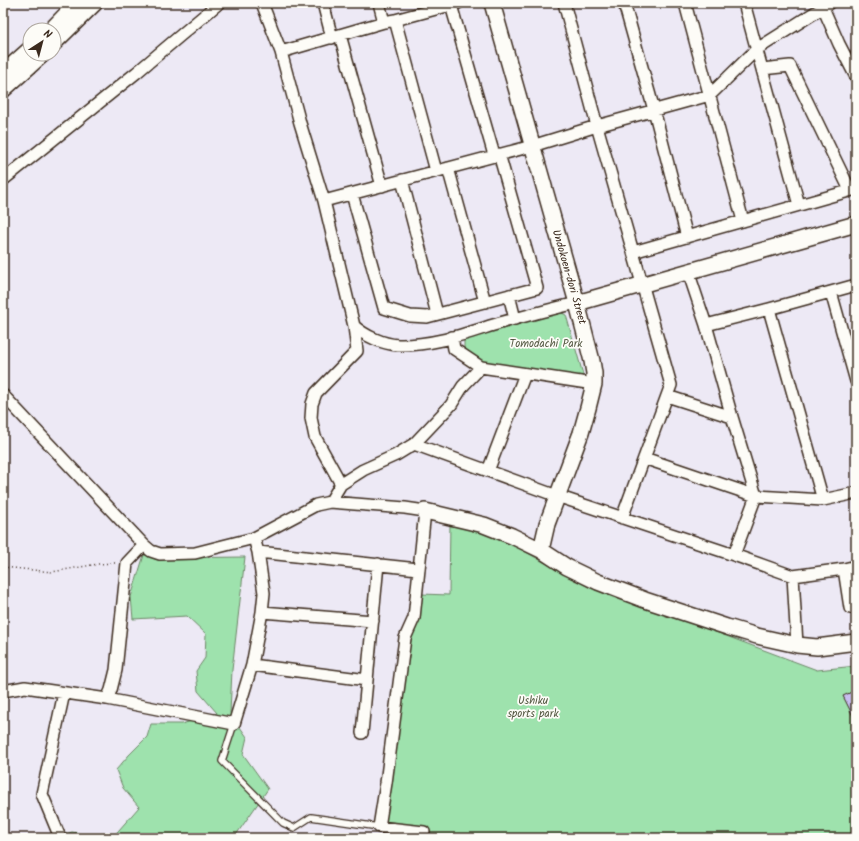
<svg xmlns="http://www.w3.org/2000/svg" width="859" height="841" font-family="Kalam,sans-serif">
<rect width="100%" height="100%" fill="#ede9f5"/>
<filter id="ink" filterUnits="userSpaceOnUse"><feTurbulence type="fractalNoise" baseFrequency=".025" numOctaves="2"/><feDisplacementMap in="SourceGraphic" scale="8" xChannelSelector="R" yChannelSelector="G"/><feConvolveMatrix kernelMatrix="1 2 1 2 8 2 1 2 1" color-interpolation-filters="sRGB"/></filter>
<g filter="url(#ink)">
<path fill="#9ee2ad" stroke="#6c8666" d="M560,312L566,315L584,378L484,363L464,351V339Z
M450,523L477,529L501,538L590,588L665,613L817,670L856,666V838H430L428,829L385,824L409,647L415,629L419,620L421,594L449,595Z
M144,555L161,558L245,557L232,670L230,713L247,737L243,754L268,789L236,835L238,838H112L139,807L123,788L116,770L129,755L147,737L151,724H182L217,713L198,691L196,671L205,658L206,634L187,616L133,619L131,597Z
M72,832L103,838H54Z"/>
<path fill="#c8bef0" stroke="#3b2a1e" d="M856,690V722L843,696Z"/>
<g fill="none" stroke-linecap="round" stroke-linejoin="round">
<defs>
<path id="lane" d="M234,724L222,761L283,823L294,828L311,817L379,827"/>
<path id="street" d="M262,3L281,52L300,123L324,201L354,326L357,351L316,393L312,404L311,418L315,437L341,484L330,502
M323,3L332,38
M379,3L384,22
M564,3L597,126L671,385L622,518
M624,3L654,110L687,237
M685,3L743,221
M744,3L799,205
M821,3L839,44L856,77
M451,5L494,155
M395,20L436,171
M340,35L382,186
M281,52L384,22L395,20L458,3
M762,69L790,66L850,190
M448,168L485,302
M3,180L136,73L219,3
M402,180L437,314
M352,194L384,308L410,316L427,317L537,288L499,154
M324,201L532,146L597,126L710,95L757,49L830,3
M633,252L856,189
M688,271L706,325L732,417L756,496L734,555
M831,292L856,381
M509,295L515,319
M769,309L823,500
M706,325L769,309L856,285
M354,326C365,336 383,344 398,345C433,346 467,333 500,323C525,316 551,309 577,303
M452,337L454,349L481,367L594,384
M3,395L144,545L151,551L160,554L195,553L254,538L316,505L330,502L405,508L425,511L414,618L405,638L386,783L379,827L424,832
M667,396L732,417
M414,444L557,496L734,555L793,576L844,569L856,566
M644,458L756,496L823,500L856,493
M488,471L525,374
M341,484L363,470L396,455L414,444L451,405L463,386L481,367
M258,552L418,569
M844,569L850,608H856
M793,576L797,645
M262,612L373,621
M252,665L367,680
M3,691L25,687L107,699L111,690L116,670L127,563L144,545
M107,699L234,724L252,665L262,612L264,593L258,552L254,538
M362,733L378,564
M59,835L42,794L64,693"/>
<path id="secondary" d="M492,3L577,303L592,361L594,373V384L588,408L581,433L547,524L541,550
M51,30L77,3
M54,43L95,3
M3,73L30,49
M3,90L43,54
M577,303L856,224
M425,511L484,525L512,536L541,550L567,567L598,582L645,600L727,627L757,636L797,645L817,647L856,642"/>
</defs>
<use href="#lane" stroke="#3b2a1e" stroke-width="8"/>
<use href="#street" stroke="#3b2a1e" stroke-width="14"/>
<use href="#secondary" stroke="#3b2a1e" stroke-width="18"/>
<path stroke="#3b2a1e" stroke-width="1.5" stroke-dasharray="1 3" stroke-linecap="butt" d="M3,567L52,572L98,564L116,563"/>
<use href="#lane" stroke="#fdfcf7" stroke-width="5.5"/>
<use href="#street" stroke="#fdfcf7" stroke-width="11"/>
<use href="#secondary" stroke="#fdfcf7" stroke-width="15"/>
</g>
</g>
<g text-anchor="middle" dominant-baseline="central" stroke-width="3.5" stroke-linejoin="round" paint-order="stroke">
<g font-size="11" fill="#3b2a1e" stroke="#fdfcf7">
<text transform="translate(569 277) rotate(74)">Undokoen-dori Street</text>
</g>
<g font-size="11" fill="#545842" stroke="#fdfcf7">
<text x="546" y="344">Tomodachi Park</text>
<text x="533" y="701">Ushiku<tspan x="533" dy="13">sports park</tspan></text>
</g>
</g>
<rect width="859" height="841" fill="none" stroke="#fdfcf7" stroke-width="16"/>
<rect x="8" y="8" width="843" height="825" fill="none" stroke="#3b2a1e" stroke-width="1.5" filter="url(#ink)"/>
<g transform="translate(42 42) rotate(36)"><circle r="19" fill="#fdfcf7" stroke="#afa8a0"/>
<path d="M0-3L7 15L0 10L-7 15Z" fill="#3b2a1e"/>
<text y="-6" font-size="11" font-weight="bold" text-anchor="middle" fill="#3b2a1e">N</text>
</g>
</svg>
